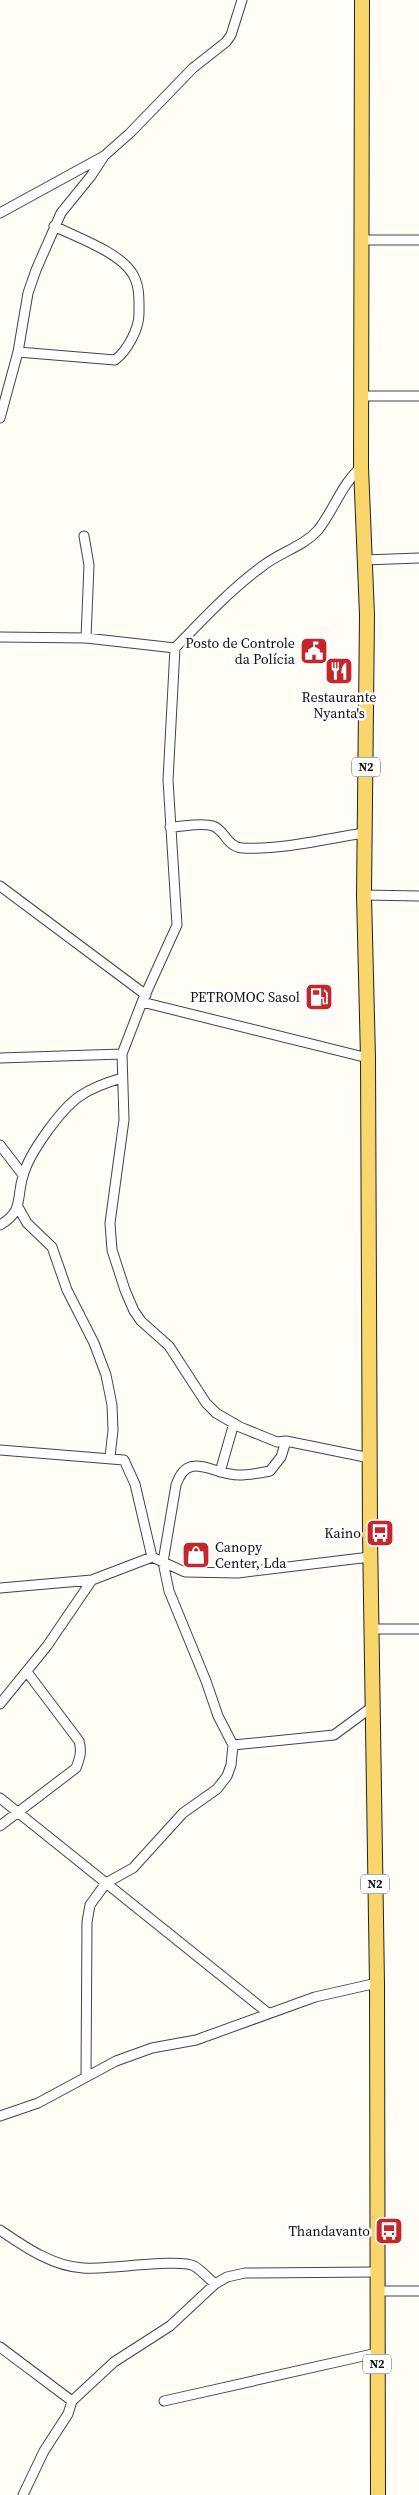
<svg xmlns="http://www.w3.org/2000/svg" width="419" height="2495" font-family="'Source Serif 4',serif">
<rect width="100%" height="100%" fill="#fffdf5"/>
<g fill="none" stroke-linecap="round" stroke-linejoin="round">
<defs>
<path id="street" d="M0,213L104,156L130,133L193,68L226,42L231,35L242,0
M362,240H419
M18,352L115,360C127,351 139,329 139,314C139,300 140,285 132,273C119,252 76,237 54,226
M362,396H419
M0,418L18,352L28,293L36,270L61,213L91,176L104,156
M361,467C341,485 334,510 318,530C304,546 281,552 264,565C231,589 203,619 175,648L168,780L177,925L142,1002L122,1054L124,1120L110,1223L112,1250L125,1290L134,1311L141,1321L169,1346L206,1403L216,1413L240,1427L277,1442L286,1441L370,1458
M84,536L89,565L86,638
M364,560L419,558
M0,637L86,638L175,648
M170,827C183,827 201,822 213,826C225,830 227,847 242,848C282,850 325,839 364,833
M0,886L146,995
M364,895L419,896
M142,1002L368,1058
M0,1058L122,1054
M0,1145L23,1175
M18,1207L27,1223L52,1247L67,1290L94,1343L106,1375L112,1405L113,1430L110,1457
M0,1225C24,1211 16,1199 23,1176C29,1153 61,1109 80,1096C93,1087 108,1082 122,1078
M0,1450L124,1460L135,1484L152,1557L185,1572L238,1573L370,1557
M220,1472L234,1423
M0,1588L92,1580L152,1557
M371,1629H419
M0,1704L47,1646L92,1580
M233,1745L334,1735L372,1707
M0,1798L268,2013
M0,1826L76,1768C80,1758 82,1751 79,1741L27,1672
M86,2076L87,1922L90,1905L106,1883L133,1868L183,1813L217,1789L227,1776L231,1765L233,1745L218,1716L206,1681L169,1591L163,1562L176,1485C188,1449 212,1475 239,1475C249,1475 260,1473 270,1471L281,1457L286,1441
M0,2116L38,2103L116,2061L152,2048L196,2040L315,1997L377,1983
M0,2230C25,2247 52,2266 83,2268C106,2270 179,2258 194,2266C201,2270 208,2278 215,2284
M377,2291H419
M0,2347L72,2401
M164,2401L377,2353
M23,2495L44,2451L68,2414L72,2401L114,2362L170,2326L215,2284L227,2277L245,2273L377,2272"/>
<path id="primary" d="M362,0L361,467L367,615L364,895L368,1058L370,1534L377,1983L378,2495"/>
</defs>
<use href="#street" stroke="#444" stroke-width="11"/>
<use href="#primary" stroke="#222" stroke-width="16"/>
<use href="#street" stroke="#fff" stroke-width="9"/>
<use href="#primary" stroke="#f9d66b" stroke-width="14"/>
</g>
<defs>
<symbol id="civic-square" viewBox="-11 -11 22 22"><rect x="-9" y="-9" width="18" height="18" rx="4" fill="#c4262e" stroke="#fff"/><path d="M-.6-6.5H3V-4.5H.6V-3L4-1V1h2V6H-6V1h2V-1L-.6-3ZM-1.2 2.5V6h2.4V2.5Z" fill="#fff"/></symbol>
<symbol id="restaurant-square" viewBox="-11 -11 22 22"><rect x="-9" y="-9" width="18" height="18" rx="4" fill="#c4262e" stroke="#fff"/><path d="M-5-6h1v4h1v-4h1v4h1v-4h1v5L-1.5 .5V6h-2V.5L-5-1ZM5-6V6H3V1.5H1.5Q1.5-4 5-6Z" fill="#fff"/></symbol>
<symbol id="fuel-square" viewBox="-11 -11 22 22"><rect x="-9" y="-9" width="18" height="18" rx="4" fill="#c4262e" stroke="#fff"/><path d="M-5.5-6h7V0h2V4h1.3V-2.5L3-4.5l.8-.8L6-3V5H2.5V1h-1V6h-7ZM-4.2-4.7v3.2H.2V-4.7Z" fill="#fff"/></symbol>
<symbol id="bus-square" viewBox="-11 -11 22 22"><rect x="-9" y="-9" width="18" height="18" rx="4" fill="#c4262e" stroke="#fff"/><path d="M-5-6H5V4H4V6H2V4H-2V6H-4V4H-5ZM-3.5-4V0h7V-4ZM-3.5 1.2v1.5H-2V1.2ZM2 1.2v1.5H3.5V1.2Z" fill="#fff"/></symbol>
<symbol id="shop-square" viewBox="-11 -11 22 22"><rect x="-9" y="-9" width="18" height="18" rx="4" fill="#c4262e" stroke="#fff"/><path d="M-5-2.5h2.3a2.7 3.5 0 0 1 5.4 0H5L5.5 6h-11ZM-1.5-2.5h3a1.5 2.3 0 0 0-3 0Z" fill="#fff"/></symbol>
</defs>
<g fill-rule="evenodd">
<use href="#civic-square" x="298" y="635" width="32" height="32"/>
<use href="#restaurant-square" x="323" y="655" width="32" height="32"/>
<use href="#fuel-square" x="303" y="981" width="32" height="32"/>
<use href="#bus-square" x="364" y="1517" width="32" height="32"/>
<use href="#shop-square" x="180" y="1539" width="32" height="32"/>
<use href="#bus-square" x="373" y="2215" width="32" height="32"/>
</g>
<g text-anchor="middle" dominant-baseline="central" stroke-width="5" stroke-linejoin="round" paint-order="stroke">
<g fill="#fff" stroke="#585858" stroke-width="1">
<rect x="352" y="757.5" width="28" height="19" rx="4"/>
<rect x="361" y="1874.5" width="28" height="19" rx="4"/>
<rect x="363" y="2354.5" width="28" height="19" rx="4"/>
</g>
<g font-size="12" font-weight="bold" fill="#111">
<text x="366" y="767">N2</text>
<text x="375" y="1884">N2</text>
<text x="377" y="2364">N2</text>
</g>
<g font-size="14" fill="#111" stroke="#fff" text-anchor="end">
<text x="295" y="643">Posto de Controle<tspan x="295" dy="16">da Polícia</tspan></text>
<text x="339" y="697" text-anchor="middle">Restaurante<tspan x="339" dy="16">Nyanta's</tspan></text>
<text x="300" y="997">PETROMOC Sasol</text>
<text x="361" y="1533">Kaino</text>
<text x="215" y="1547" text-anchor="start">Canopy<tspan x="215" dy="16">Center, Lda</tspan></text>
<text x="370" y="2231">Thandavanto</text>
</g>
</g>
</svg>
